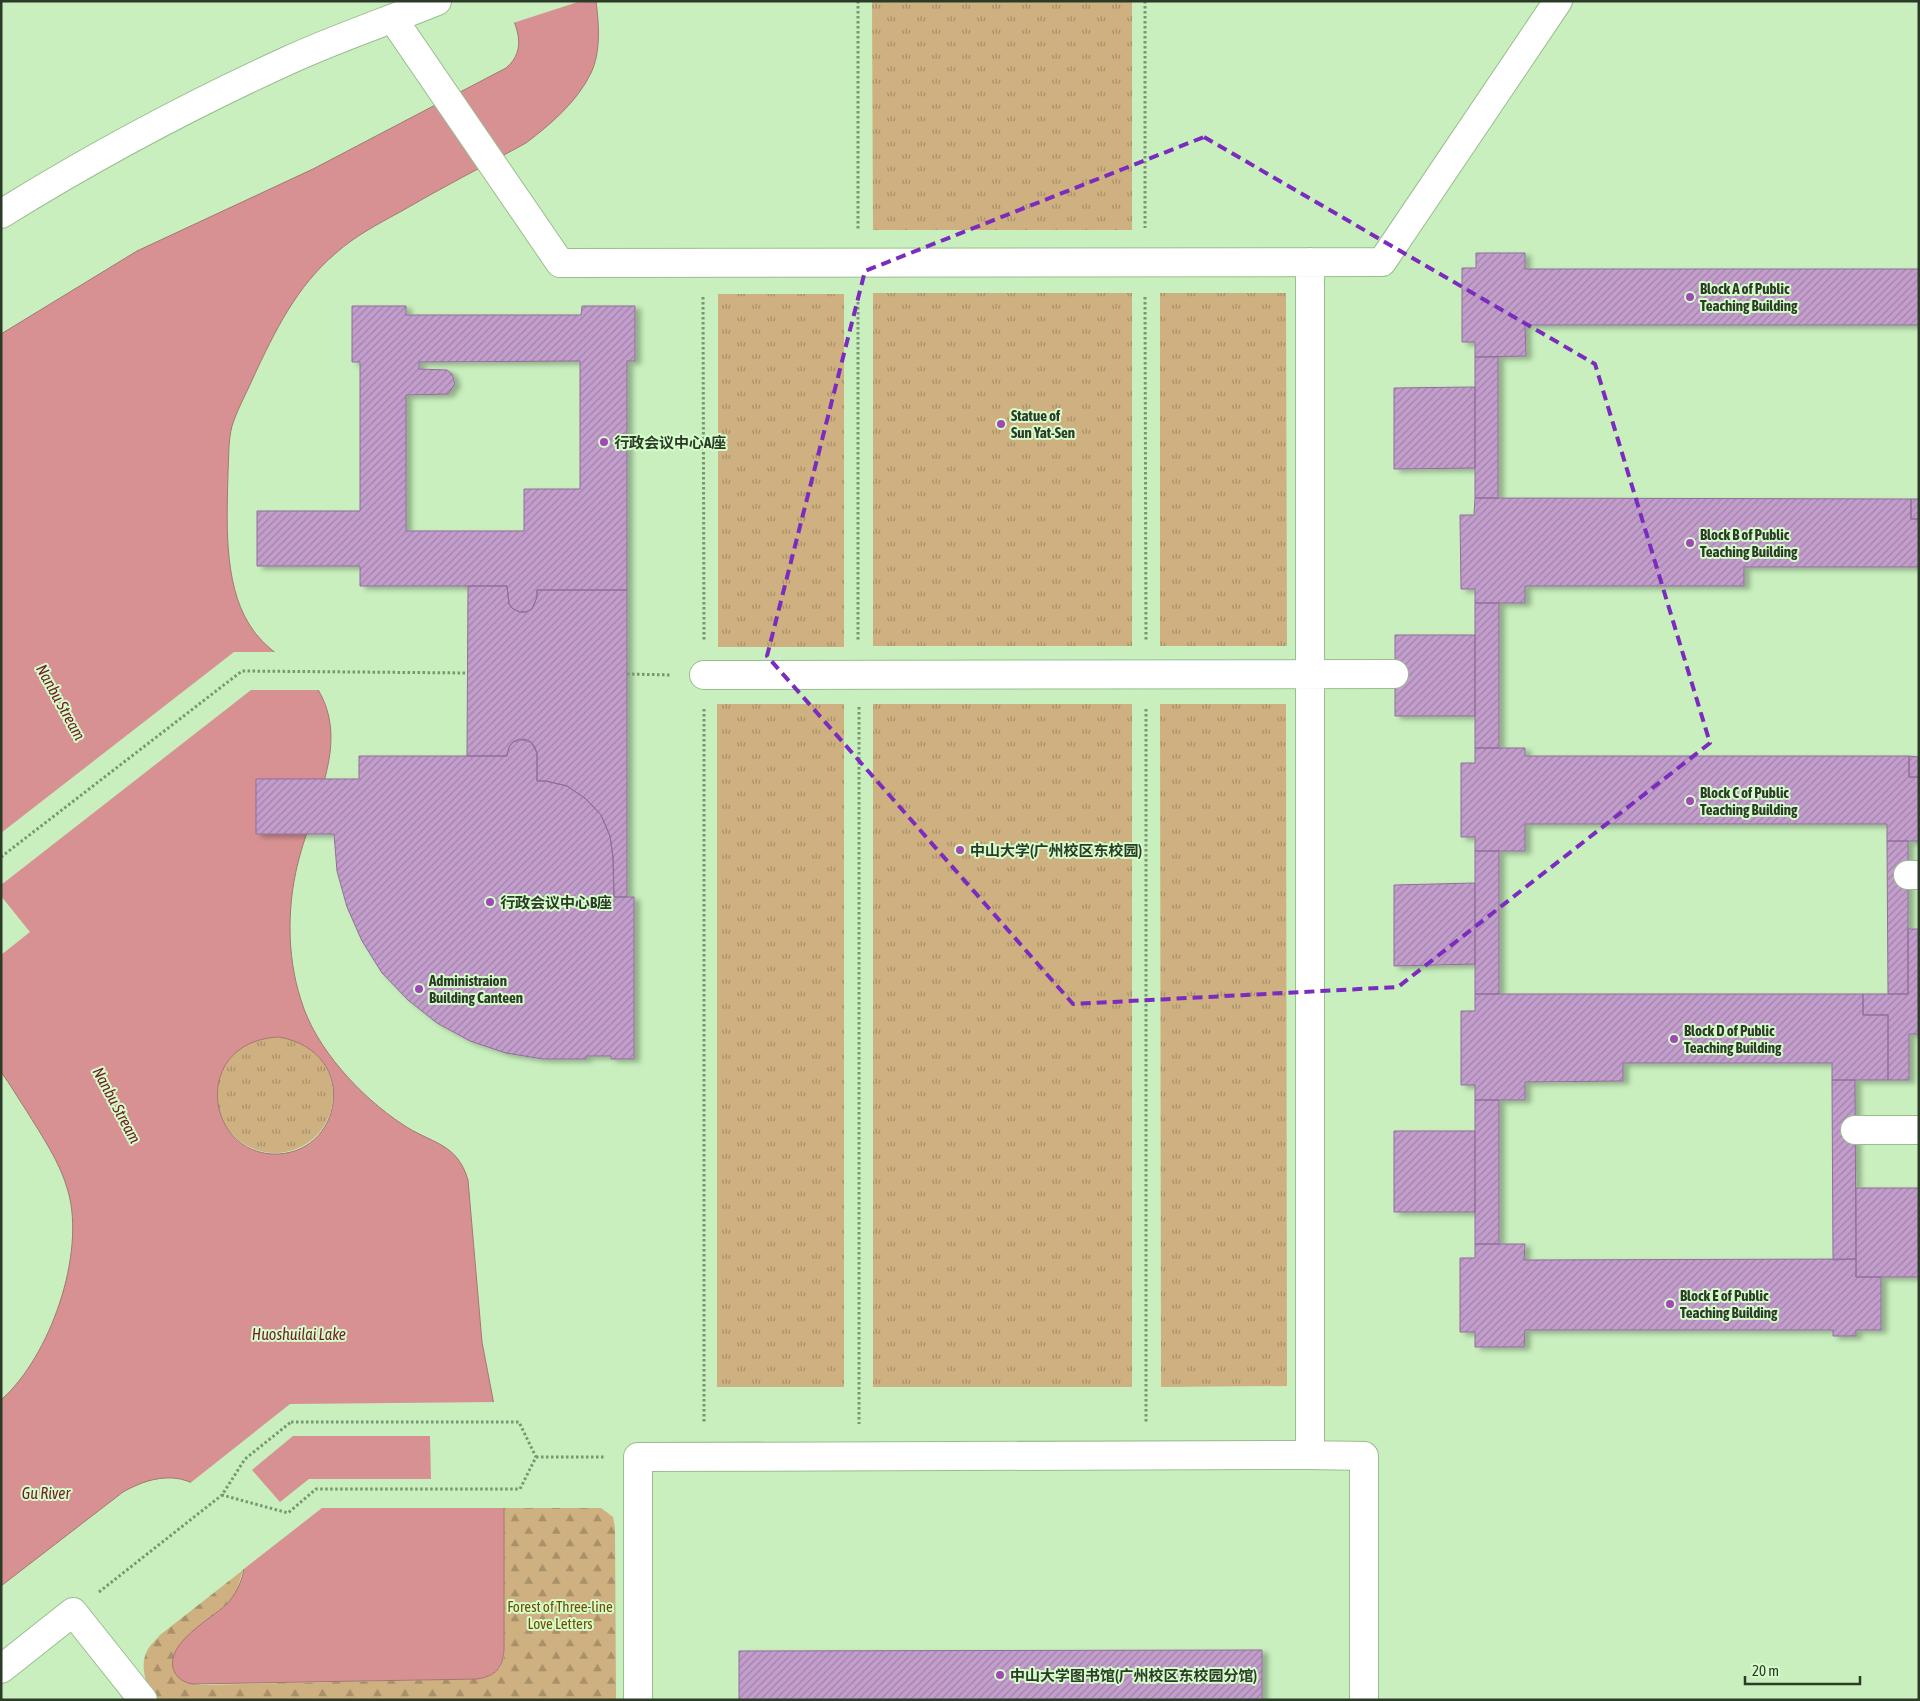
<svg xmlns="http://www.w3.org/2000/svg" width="1920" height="1701" font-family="'Asap Condensed','Noto Sans SC',sans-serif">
<defs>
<pattern id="grass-tufts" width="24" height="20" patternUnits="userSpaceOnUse" patternTransform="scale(1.25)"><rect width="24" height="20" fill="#cfb080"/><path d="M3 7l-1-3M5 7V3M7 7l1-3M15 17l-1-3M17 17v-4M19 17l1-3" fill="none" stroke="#a89069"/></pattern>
<pattern id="forest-firs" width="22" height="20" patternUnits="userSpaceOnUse" patternTransform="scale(1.25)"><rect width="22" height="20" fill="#cfb080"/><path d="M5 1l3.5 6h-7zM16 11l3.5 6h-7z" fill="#a89069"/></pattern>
<pattern id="building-hatch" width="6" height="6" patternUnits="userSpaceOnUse" patternTransform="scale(1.25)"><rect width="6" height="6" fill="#c39ecd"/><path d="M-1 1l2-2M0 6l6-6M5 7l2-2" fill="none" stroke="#9f82a6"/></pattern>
<filter id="shadow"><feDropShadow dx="5.5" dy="3" stdDeviation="2.5" flood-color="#0004"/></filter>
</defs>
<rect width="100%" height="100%" fill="#c8efbd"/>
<path fill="url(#grass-tufts)" d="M872,1H1132V230H873Z
M873,293H1132V646H873Z
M1160,293H1286L1287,646H1160Z
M718,294H844V647H718Z
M717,704H844V1387H717Z
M873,704H1132V1387H873Z
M1160,704H1286L1287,1386L1161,1387Z
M217 1095a58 58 0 1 1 116 0a58 58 0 1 1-116 0Z"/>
<path fill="url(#forest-firs)" d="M504,1508H601L613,1517L615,1528L616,1700H159C146,1688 139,1667 147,1651C150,1645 156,1640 160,1635L243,1570L236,1593L228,1603L185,1638L175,1674L185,1682L202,1685L477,1679L500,1668L504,1656Z"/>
<path fill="#d89192" stroke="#a47772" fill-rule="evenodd" d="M504,1H596C599,24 601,52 591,73C577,102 551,124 526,143C484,166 441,188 400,212C378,224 355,236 336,253C296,287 275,331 253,378C246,394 237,410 232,426C228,441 229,457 228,472C227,519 223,582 249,624C264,650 294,664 315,685C352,739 315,800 300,855C287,901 286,954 301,1000C315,1048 361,1097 402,1124C431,1144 457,1142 468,1180L482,1342L495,1410L504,1504V1649C503,1668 496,1676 477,1679L192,1684C183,1682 176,1678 173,1668C167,1642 211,1619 227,1604C235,1595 240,1585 243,1574C250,1536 213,1480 173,1478C155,1477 139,1483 123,1492L1,1586V1400C50,1357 86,1254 68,1191C60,1162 42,1136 26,1110C18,1098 10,1084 1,1072V334L137,251L313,169L506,68C529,49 516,23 504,1ZM279,1037C362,1052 343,1157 272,1154C203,1150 193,1041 279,1037Z"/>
<path fill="#c8efbd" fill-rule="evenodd" d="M501,1H581L513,23Z
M234,652H279L309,676L321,690H251L1,885V833Z
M1,896L30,932L1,955Z
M496,1402L500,1432L507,1508H322L240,1572L241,1557L239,1546L236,1534L228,1519L201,1491L189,1484L290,1404ZM293,1436H430L431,1479H309L280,1502L252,1470Z"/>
<path fill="url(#building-hatch)" stroke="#916e9b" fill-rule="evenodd" filter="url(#shadow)" d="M1476,253H1525V269H1919V325H1525L1526,356L1475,357V342H1462V268H1476Z
M352,306H406V315H581L582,306H635V361H627V590H537V597L532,609L526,612H520L513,609L509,604L507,586H360V566H257V511H360V362H352ZM580,361V489H524V531H406V395L448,394L455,384L452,374L447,370L419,369V362Z
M1475,357H1498V498H1475Z
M1475,387V468L1394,469V388Z
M1475,498L1911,499V519H1919V567H1744V586H1525V603H1475V589H1461L1460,515H1474Z
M1911,499H1919V519H1911Z
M468,586H507L509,604L513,609L520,612H526L532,609L537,597V590H627V897H614L613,857L610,836L601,815L586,799L567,786L546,781H537V753L531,742L525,739L513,742L509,747L507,756H467Z
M1475,603H1499V748H1475Z
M1395,635H1475V716H1395Z
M519,739L531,742L535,747L537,753V781H546L567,786L586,799L601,815L610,836L613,857L614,897H634V1059H611V1056H586V1059H543L506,1053L470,1041L437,1023L408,1000L382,973L362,941L347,907L337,871L334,834H256V779H359V756H507L509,747L513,742Z
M1475,748H1525V756H1909V777H1919V841H1887V824H1525V851H1475V837H1461V763H1475Z
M1909,756L1919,757V777H1909Z
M1887,841H1908V994H1888Z
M1475,851H1499V994H1475Z
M1475,883V964L1394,966V885Z
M1908,929H1919V1034H1909V1080H1888V1015H1863V994H1908Z
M1475,994H1863V1015H1888V1080H1832V1063H1623V1081L1525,1082V1100H1475V1085H1461V1011H1475Z
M1832,1080H1855L1856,1259L1833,1260Z
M1475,1100H1499V1244H1475Z
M1394,1131H1475V1212H1394Z
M1856,1188H1919V1277H1856Z
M1475,1244H1525L1524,1260L1856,1259V1277H1881V1330H1856V1336H1833V1330H1525L1524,1347H1475V1332H1460V1258H1475Z
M1262,1650V1700H739V1651Z"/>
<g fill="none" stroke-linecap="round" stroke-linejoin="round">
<defs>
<path id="minor" d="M393,19L560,263L1382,262L1558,1
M1,214C93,157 190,105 289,60C337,38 388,21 437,1
M704,675L1394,674
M1908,875H1919
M1855,1130H1919
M1310,1455V262
M1,1669L73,1612L143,1700
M638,1700V1457L1310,1455L1364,1456V1700"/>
</defs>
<use href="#minor" stroke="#99be8e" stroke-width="30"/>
<path stroke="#7a9572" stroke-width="3" stroke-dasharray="2.5 2.5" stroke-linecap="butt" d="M858,1V229
M1145,1V228
M703,297L704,640
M858,297V641
M1145,297L1146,640
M627,674L672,675
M859,707V1424
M704,709V1423
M1146,709V1423
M1,857L242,671L468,673
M291,1422H519L536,1457L520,1489H316L288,1513L222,1495L245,1459Z
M536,1457H605
M99,1592L222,1495"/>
<use href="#minor" stroke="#fff" stroke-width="28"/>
</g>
<path fill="none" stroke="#7b2cbf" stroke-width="4" stroke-dasharray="10 6" stroke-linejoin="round" d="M1204,137L1595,364L1710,743L1398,987L1073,1004L767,656L865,271Z"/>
<g fill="#a049b6" stroke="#d5fcca" stroke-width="2">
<circle cx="1690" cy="297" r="5"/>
<circle cx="1001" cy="424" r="5"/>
<circle cx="604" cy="442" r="5"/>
<circle cx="1690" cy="543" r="5"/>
<circle cx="1690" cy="801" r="5"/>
<circle cx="960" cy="850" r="5"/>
<circle cx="490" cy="902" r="5"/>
<circle cx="419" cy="989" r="5"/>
<circle cx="1674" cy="1039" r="5"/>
<circle cx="1670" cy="1304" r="5"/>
<circle cx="1000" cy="1675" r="5"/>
</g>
<g text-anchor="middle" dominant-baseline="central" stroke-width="4" stroke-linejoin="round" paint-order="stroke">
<g font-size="15" font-weight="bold" fill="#2b3b27" stroke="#d5fcca" text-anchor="start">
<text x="1700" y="288">Block A of Public<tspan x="1700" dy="17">Teaching Building</tspan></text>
<text x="1011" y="415">Statue of<tspan x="1011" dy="17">Sun Yat-Sen</tspan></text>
<text x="614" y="442">行政会议中心A座</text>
<text x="1700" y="534">Block B of Public<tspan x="1700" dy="17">Teaching Building</tspan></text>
<text x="1700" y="792">Block C of Public<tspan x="1700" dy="17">Teaching Building</tspan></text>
<text x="970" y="850">中山大学(广州校区东校园)</text>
<text x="500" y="902">行政会议中心B座</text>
<text x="429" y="980">Administraion<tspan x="429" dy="17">Building Canteen</tspan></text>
<text x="1684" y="1030">Block D of Public<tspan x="1684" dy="17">Teaching Building</tspan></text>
<text x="1680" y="1295">Block E of Public<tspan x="1680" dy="17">Teaching Building</tspan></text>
<text x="1010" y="1675">中山大学图书馆(广州校区东校园分馆)</text>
</g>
<g font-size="15" fill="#704d00" stroke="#d5fcca">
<text x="560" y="1606">Forest of Three-line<tspan x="560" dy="17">Love Letters</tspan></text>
</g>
<g font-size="16" font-style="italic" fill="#721e27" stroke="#d5fcca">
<text transform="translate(61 702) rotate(61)">Nanbu Stream</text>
<text transform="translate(117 1105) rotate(62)">Nanbu Stream</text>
<text x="299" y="1334">Huoshuilai Lake</text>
<text x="46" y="1493">Gu River</text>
</g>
</g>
<rect width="1920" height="1701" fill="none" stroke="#2b3b27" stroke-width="5"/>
<path d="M1745 1676v8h115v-8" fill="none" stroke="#2b3b27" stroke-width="2.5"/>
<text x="1752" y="1676" font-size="15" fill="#2b3b27" stroke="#d5fcca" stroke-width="4" paint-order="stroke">20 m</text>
</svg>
